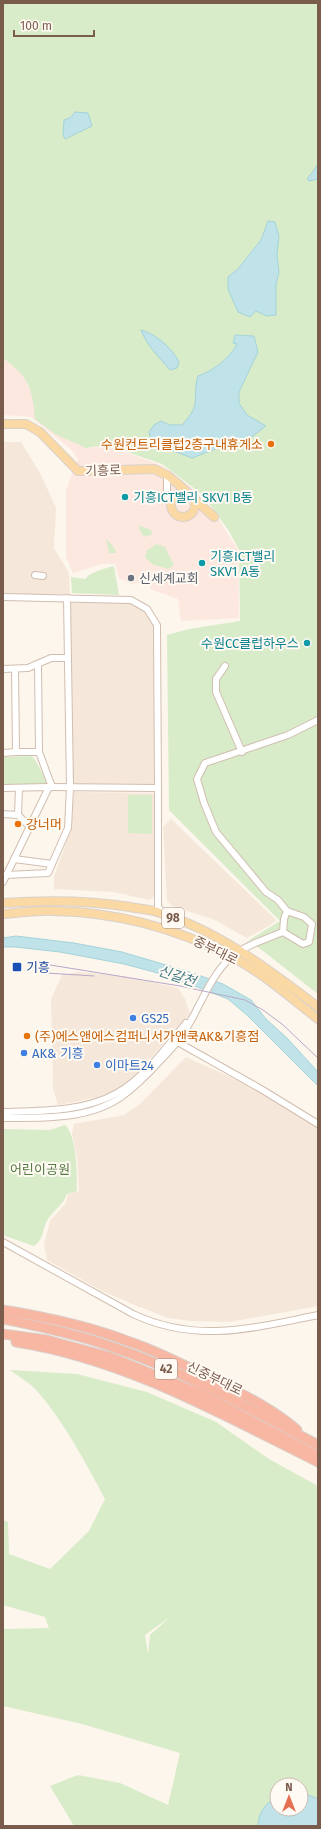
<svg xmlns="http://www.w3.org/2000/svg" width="321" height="1829" font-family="'Fira Sans','Noto Sans KR',sans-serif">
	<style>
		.residential { fill: #f5e8da }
		.commercial { fill: #fde8e0 }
		.green { fill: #d8ecc9; fill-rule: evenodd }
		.water { fill: #bfe3e8; stroke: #a5d3da }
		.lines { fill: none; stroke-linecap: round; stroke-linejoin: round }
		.minor-casing { stroke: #d1beb0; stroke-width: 8 }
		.major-casing { stroke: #dad1cd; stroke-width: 10 }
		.highway-casing { stroke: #dad1cd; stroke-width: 11 }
		.minor { stroke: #fff; stroke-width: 6 }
		.major { stroke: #fbd9a5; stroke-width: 8 }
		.highway { stroke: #f7b7a3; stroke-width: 9 }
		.tram { stroke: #b9a8c9; stroke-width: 1 }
		.food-dot { fill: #e8710a; stroke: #fffaf3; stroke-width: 1.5 }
		.culture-dot { fill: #0f9aa8; stroke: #fffaf3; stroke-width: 1.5 }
		.worship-dot { fill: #6b7280; stroke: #fffaf3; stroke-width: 1.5 }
		.transit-dot { fill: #1a4fb4; stroke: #fffaf3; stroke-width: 1.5 }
		.shop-dot { fill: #3f7fe0; stroke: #fffaf3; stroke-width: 1.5 }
		.labels { text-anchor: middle; stroke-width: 4; stroke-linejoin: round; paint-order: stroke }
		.shield { fill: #fffaf3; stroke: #a28b7f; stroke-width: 1 }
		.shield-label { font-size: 12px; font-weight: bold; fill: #7a5c4d }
		.food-label { font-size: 13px; fill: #c56008; stroke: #fffaf3; text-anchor: start }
		.street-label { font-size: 13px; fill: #7a5c4d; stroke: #fffaf3 }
		.culture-label { font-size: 13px; fill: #0d838f; stroke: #fffaf3; text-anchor: start }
		.worship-label { font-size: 13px; fill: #5b616d; stroke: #fffaf3; text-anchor: start }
		.transit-label { font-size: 13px; fill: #164399; stroke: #fffaf3; text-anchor: start }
		.shop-label { font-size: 13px; fill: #366cbe; stroke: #fffaf3; text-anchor: start }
		.park-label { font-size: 13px; fill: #537a41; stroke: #fffaf3 }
		.water-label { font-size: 14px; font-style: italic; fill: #437c86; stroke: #fffaf3 }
	</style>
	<rect width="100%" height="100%" fill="#fdf6ec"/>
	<g class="residential">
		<polygon points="3,442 21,442 40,473 56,508 54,548 69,573 70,594 3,594"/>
		<polygon points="131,602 144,610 154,625 155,784 73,784 70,603"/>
		<polygon points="74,792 155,793 154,896 150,900 113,892 54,889 54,877 71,830"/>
		<polygon points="171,819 276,920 269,926 247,938 215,920 172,906 167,901 163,827"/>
		<polygon points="78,972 123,976 178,988 185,999 190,1014 135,1076 118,1089 95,1098 58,1105 53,1089 51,999 62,975"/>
		<polygon points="186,1057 241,1082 275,1100 318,1128 318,1306 230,1322 190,1321 168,1318 137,1306 102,1291 47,1260 44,1244 50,1221 66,1203 68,1194 79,1191 77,1158 72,1134 74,1124 124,1115 140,1104"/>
	</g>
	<polygon class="commercial" points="3,358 22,373 33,396 86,448 108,446 161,465 191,487 218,518 238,550 239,618 181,621 178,599 150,589 152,580 132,584 119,578 115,564 102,564 73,573 66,557 66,490 78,459 72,450 31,417 3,415"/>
	<g class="green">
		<path d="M3,3H318V994L249,940L280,921L169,810L167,635L189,629L240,621L239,550L229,531L203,495L162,464L107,445L86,448L55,434L35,419C32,386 29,378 3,358Z"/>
		<polygon points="139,526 150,529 153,534 144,537 139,529"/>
		<polygon points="106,539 112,545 117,553 109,553"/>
		<polygon points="157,544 165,547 174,565 168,569 152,564 145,557 147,550"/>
		<path d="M114,566L119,595L72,593L71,577L85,579C92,571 104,569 114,566Z"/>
		<polygon points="32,756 37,763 48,784 3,785 3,757"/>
		<polygon points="128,795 152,795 152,834 128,833"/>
		<path d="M65,1125C77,1136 77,1174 77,1191L67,1194C63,1205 55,1209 48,1219C42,1228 45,1239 34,1246L5,1236L3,1234V1129L50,1130Z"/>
		<path d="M10,1370L77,1374L147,1392L216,1422L269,1459L318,1486V1826H74L50,1786L78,1775L120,1783L168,1805L180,1753L82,1724L3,1706V1629L49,1628L45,1617L3,1605V1520L8,1522L9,1554L50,1569L89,1531L105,1499C85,1462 65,1423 37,1391C30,1383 19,1377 10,1370ZM170,1617L150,1635L148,1654L145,1635ZM277,1785H301V1809H277Z"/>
	</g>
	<g class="water">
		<polygon points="75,112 88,113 92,126 65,139 63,135 64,120 70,118"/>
		<polygon points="318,162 318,179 309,181 307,179 317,166"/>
		<polygon points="268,221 275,222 279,236 277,255 279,272 276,285 276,315 267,316 256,311 250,317 238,312 228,289 228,277 238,269 261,240"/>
		<path d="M141,330C155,333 173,349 179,362L177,368L170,370C159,357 147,346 141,330Z"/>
		<path d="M235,335L254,336L258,352L239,392V403L247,415L266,426L253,436L225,449L218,448L192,458L171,450L151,439L149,432L154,425L161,421L170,425H182C203,403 191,400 198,376C213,371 230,358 237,344L233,343Z"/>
		<polygon points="16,936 74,943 122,952 190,972 223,984 251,1000 266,1019 287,1038 318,1072 318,1086 248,1016 228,999 169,976 124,964 60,952 15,947 3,947 3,938"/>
		<path d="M301,1792L318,1799V1826H258C258,1811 267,1804 277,1795V1809H301Z"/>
	</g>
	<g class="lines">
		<g class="minor-casing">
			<g id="minor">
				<polyline points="167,475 167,497"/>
				<polyline points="35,575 43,576"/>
				<polyline points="3,597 131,600 147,609 157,625 158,788"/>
				<polyline points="38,664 39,752"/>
				<polyline points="225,666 216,679 216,692 242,752"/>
				<polyline points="3,669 28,668 51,658 68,658"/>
				<polyline points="16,752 39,752 52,787"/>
				<polyline points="3,753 16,752 15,669"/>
				<polyline points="49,787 158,788 158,907 165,915"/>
				<polyline points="3,788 49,787 3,882"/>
				<polyline points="3,814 18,815 19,788"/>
				<polyline points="18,815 30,827"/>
				<polyline points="14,859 52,864"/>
				<polyline points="6,875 48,873 68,828 70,788 67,598"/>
				<polyline points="287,911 278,900 266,892 216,832 204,803 197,779 205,763 288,735 318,720"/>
				<polyline points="174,1040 261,1089 318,1124"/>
				<path d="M3,1112C42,1111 83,1112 117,1093C143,1079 168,1046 186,1023"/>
				<path d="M3,1118C41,1118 88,1120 121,1097C135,1087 147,1075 159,1062C167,1053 177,1044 183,1034C199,1010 209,977 231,957C246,945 266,939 283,932L303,944L309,942L312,924L304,917L287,911L284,919L283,932"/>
				<path d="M3,1242L133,1314C197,1344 253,1328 318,1315"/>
			</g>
		</g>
		<g class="major-casing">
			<g id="major">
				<polyline points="3,424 26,424 40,432 78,471 154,469 167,475 177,483 214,517"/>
				<circle cx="183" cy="505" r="12"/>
				<path d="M3,903C46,900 88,900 130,907C139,909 149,909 157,912C218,930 269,970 318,1007"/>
				<path d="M3,914C20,913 37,910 54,911C117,912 176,928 232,957C263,973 291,998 318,1019"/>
			</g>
		</g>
		<g class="highway-casing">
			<g id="highway">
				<path d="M3,1310C46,1317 89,1326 130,1342C160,1352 188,1367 216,1381C244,1395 273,1409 297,1430"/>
				<path d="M3,1319C41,1327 81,1335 118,1349C188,1373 253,1411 318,1445"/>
				<polyline points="3,1334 47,1340 110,1357 201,1394 318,1456"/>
				<path d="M16,1342C125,1359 221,1414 318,1462"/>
			</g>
		</g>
		<use href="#minor" class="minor"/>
		<use href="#major" class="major"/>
		<use href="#highway" class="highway"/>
		<g class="tram">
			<polyline points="44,964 180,986 245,1000 263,1010 282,1024 318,1058"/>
			<polyline points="46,973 94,976"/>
		</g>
	</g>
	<g class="food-dot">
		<circle cx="271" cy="444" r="4"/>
		<circle cx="18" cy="824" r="4"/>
		<circle cx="27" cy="1036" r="4"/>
	</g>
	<g class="culture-dot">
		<circle cx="125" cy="497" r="4"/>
		<circle cx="202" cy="563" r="4"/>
		<circle cx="307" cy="643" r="4"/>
	</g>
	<circle class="worship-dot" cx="131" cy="578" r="4"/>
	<rect class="transit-dot" x="12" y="962" width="10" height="10" rx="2"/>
	<g class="shop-dot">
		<circle cx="133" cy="1018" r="4"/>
		<circle cx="24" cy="1053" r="4"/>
		<circle cx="97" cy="1065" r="4"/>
	</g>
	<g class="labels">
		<g class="shield">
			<rect x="162" y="908" width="22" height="20" rx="3"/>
			<rect x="155" y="1359" width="22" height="20" rx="3"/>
		</g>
		<g class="shield-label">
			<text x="173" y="922">98</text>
			<text x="166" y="1373">42</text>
		</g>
		<g class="food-label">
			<text x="263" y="449" text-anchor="end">수원컨트리클럽2층구내휴게소</text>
			<text x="26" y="829">강너머</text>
			<text x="35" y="1041">(주)에스앤에스컴퍼니서가앤쿡AK&amp;기흥점</text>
		</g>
		<g class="street-label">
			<text transform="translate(103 470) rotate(-2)" y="5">기흥로</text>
			<text transform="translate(216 950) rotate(26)" y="5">중부대로</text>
			<text transform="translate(215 1378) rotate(26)" y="5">신중부대로</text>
		</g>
		<g class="culture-label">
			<text x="133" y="502">기흥ICT밸리 SKV1 B동</text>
			<text x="210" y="561">기흥ICT밸리<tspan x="210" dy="15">SKV1 A동</tspan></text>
			<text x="299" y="648" text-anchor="end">수원CC클럽하우스</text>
		</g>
		<g class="worship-label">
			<text x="139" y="583">신세계교회</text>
		</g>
		<g class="transit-label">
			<text x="26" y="972">기흥</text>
		</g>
		<g class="shop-label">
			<text x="141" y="1023">GS25</text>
			<text x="32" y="1058">AK&amp; 기흥</text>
			<text x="105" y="1070">이마트24</text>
		</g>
		<g class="park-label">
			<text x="40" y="1174">어린이공원</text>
		</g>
		<g class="water-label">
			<text transform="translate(177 976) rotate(18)" y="5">신갈천</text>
		</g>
	</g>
	<rect width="321" height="1829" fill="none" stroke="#7a5c4d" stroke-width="8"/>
	<g transform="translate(289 1797)"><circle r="19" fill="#fffaf3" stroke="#cabbb1"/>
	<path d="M0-3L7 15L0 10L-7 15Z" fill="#e76f51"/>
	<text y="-6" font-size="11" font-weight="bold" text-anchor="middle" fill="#7a5c4d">N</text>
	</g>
	<path d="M14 30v6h80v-6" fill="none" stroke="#7a5c4d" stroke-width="2"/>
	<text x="20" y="30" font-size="12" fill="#7a5c4d" stroke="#fffaf3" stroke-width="3" paint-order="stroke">100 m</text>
</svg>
